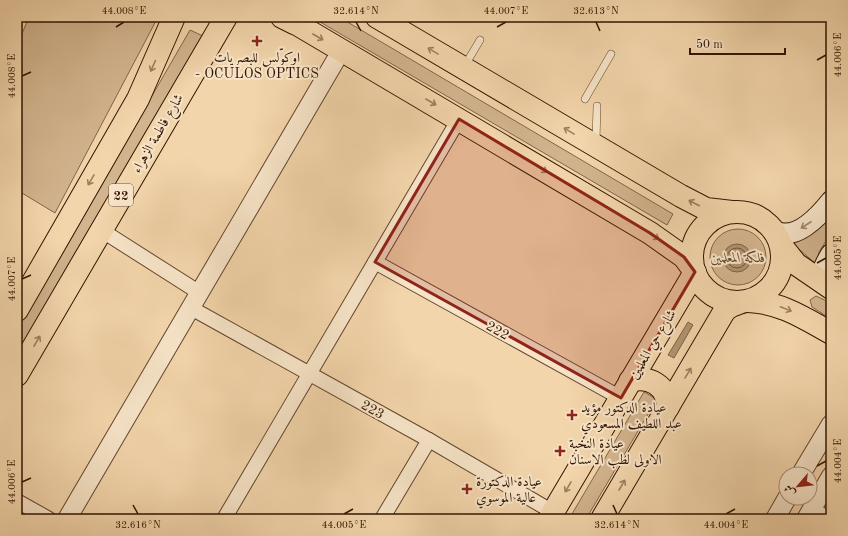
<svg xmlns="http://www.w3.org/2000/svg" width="848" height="536" font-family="'Old Standard TT',Amiri,serif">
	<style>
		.green { fill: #d2b48e; stroke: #826448 }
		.water { fill: #b19471; stroke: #7e6144 }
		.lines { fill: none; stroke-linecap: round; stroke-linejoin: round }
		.shore { stroke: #715439; stroke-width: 1 }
		.service-casing { stroke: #62452c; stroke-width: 8 }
		.minor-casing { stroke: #62452c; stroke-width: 16 }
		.tertiary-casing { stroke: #62452c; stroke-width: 20 }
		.secondary-casing { stroke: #311501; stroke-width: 22 }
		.primary-casing { stroke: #311501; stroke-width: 24 }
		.trunk-casing { stroke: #311501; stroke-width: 24 }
		.service { stroke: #f7e4c8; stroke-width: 7 }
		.minor { stroke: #f7e4c8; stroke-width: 14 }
		.tertiary { stroke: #f7e4c8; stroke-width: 18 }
		.secondary { stroke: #f7e4c8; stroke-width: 20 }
		.primary { stroke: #f3d5ab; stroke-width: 22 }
		.trunk { stroke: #f3d5ab; stroke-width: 22 }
		.oneway { stroke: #9c7f5e }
		.oneway2 { stroke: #9e876e }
		.marked { fill: #8f2418; fill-opacity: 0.2; stroke: #8f2418; stroke-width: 3; stroke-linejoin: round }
		.ticks { fill: none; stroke: #311501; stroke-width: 1.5 }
		.poi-dot { fill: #8f2418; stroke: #f7e4c8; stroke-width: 1.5 }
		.labels { text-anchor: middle; stroke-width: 4; stroke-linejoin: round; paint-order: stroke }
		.shield { fill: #f7e4c8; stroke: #6c533d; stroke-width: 1 }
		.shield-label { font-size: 13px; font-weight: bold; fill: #311501 }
		.poi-label { font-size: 14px; fill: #311501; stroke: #f7e4c8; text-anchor: start }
		.street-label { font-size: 14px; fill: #311501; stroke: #f7e4c8 }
		.park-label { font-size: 14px; font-style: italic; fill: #61452b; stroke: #f7e4c8 }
		.neatline { fill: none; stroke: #311501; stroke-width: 1.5 }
		.ticks-label { font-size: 10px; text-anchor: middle; fill: #311501 }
	</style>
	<rect width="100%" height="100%" fill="#f3d5ab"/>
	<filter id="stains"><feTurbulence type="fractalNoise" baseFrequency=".005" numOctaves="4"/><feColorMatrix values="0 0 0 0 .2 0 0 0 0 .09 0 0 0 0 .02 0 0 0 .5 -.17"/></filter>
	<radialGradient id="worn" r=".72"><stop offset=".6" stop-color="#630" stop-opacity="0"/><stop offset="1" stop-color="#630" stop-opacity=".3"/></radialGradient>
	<g class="green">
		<polygon points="29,17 158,17 55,213 17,190 17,34 21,36"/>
		<polygon points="316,17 339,17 673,214 667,225 315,19"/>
		<polygon points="190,30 203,36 17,358 17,330"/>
		<polygon points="831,209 831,233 819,252 816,264 792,243"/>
		<circle cx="738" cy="257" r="28"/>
		<polygon points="816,296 831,303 831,319 812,307 810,300"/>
		<polygon points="644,392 657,399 586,519 569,519"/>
	</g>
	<g class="water">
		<circle cx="737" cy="258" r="14"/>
		<polygon points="688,322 693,325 674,358 668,355"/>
	</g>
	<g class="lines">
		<circle class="shore" cx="737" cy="258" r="10"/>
		<g class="service-casing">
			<g id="service">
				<polyline points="464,67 480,40"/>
				<polyline points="585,99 611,54"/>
				<polyline points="596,141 597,106"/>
			</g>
		</g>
		<g class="minor-casing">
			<g id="minor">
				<polyline points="101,230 200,293"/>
				<polyline points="375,262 621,398"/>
				<polyline points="191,308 429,440 553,512"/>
				<polyline points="17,501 49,519"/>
				<polyline points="812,509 829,519"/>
				<polyline points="224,519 459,119"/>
				<polyline points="382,519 429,440"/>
			</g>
		</g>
		<g class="tertiary-casing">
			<g id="tertiary">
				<polyline points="801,474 831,424"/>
				<polyline points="67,519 341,51"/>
				<polyline points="775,519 787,498"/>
				<polyline points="806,519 831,476"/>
			</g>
		</g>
		<g class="secondary-casing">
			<g id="secondary">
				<path d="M774,231C796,242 819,216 831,201"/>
				<path d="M826,285C819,273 824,266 831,254"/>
			</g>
		</g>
		<g class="primary-casing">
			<g id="primary">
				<polyline points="285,17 650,233 684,257 695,272 549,519"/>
				<polyline points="377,17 681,196 706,209 732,212"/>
				<circle cx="737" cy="257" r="45"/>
				<polyline points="781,245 796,264 831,288"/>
				<path d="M748,301C780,302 804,318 831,333"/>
				<path d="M630,381C650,375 667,386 668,407"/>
				<polyline points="602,519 725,310 731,306 739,303"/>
			</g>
		</g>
		<g class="trunk-casing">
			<g id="trunk">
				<polyline points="282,17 294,23"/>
				<polyline points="17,310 138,99 174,17"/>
				<polyline points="17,375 226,17"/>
			</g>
		</g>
		<use href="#service" class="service"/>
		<use href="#minor" class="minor"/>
		<use href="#tertiary" class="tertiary"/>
		<use href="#secondary" class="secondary"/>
		<use href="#primary" class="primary"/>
		<use href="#trunk" class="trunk"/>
	</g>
	<defs><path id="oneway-shaft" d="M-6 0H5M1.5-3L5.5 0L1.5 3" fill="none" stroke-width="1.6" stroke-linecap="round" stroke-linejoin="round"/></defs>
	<g class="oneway">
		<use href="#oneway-shaft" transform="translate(318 37) rotate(30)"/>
		<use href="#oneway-shaft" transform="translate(433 51) rotate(-149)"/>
		<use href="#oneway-shaft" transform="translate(153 66) rotate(114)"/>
		<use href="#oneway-shaft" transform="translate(431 102) rotate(30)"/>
		<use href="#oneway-shaft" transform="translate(569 131) rotate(-149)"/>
		<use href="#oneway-shaft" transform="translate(542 169) rotate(31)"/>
		<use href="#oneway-shaft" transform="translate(91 180) rotate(120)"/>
		<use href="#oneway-shaft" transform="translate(694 203) rotate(-153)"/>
		<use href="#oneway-shaft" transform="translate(654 236) rotate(33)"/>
		<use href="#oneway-shaft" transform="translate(786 309) rotate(22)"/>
		<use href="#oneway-shaft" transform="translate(37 341) rotate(-60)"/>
		<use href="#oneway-shaft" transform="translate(688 373) rotate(-59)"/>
		<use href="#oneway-shaft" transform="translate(622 485) rotate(-60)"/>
		<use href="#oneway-shaft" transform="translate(568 487) rotate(120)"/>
	</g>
	<use class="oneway2" href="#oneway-shaft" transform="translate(806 225) rotate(147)"/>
	<path class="marked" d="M459,119L650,233L684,257L695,272L621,398L375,262Z"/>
	<path class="ticks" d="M356,22L361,31M596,22L600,31M116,27L124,22M497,27L506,22M817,60L826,55M22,76L31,72M817,263L826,258M22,279L31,275M817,466L826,461M22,482L31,478M133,505L138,514M613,505L617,514M344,514L353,509M726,514L735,509"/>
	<g class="poi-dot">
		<path d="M255 35h4v4h4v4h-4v4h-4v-4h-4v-4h4z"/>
		<path d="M570 409h4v4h4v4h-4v4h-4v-4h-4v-4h4z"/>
		<path d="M558 445h4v4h4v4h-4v4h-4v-4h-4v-4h4z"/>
		<path d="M465 483h4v4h4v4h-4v4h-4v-4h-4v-4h4z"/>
	</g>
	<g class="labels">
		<rect class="shield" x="109" y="184" width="24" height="22" rx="3"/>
		<g class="shield-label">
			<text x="121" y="200">22</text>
		</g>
		<g class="poi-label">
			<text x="257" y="62" text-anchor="middle">اوكوّلس للبصريات<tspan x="257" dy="16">- OCULOS OPTICS</tspan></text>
			<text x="581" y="412">عيادة الدكتور مؤيد<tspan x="581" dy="16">عبد اللطيف المسعودي</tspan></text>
			<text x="569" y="448">عيادة النخبة<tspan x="569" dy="16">الاولى لطب الاسنان</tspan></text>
			<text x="476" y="486">عيادة الدكتورة<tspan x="476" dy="16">عالية الموسوي</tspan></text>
		</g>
		<g class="street-label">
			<text transform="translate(157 133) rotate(-60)" y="5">شارع فاطمة الزهراء</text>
			<text transform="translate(498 330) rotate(29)" y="5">222</text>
			<text transform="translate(652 344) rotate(-59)" y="5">شارع حي المعلمين</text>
			<text transform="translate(373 409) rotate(29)" y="5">223</text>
		</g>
		<g class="park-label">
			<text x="738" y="262">فلكة المعلمين</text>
		</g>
	</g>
	<rect width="848" height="536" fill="none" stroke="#f3d5ab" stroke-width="44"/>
	<g transform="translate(798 486) rotate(242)"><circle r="19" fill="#f7e4c8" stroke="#a89178"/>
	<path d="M0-3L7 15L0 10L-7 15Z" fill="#8f2418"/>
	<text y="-6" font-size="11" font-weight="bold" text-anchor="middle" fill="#311501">ش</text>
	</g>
	<path d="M690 48v6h95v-6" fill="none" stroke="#311501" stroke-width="2"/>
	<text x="696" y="48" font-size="12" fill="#311501" stroke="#f7e4c8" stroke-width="3" paint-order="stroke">50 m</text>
	<rect x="22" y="22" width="804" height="492" class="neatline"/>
	<g class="ticks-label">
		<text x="124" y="14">44.008°E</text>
		<text x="356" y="14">32.614°N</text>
		<text x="506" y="14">44.007°E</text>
		<text x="596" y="14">32.613°N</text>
		<text transform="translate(837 55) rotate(-90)" y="4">44.006°E</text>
		<text transform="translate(11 76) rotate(-90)" y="4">44.008°E</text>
		<text transform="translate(837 258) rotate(-90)" y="4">44.005°E</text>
		<text transform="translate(11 279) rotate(-90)" y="4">44.007°E</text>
		<text transform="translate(837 461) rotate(-90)" y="4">44.004°E</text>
		<text transform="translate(11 482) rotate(-90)" y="4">44.006°E</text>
		<text x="138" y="528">32.616°N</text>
		<text x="344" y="528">44.005°E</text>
		<text x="617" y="528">32.614°N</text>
		<text x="726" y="528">44.004°E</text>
	</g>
	<rect width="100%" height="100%" filter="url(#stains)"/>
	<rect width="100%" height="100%" fill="url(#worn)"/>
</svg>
